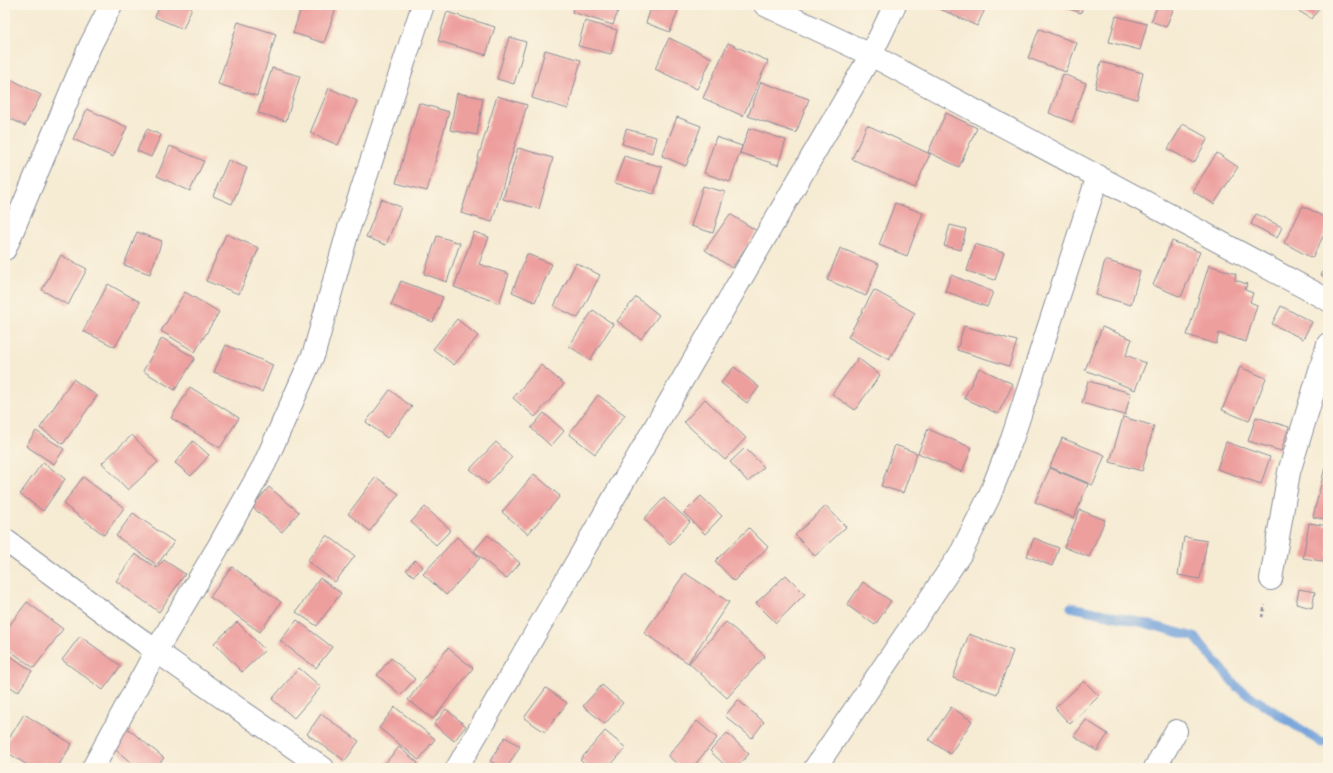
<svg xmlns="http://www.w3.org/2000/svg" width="1333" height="773" font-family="Alegreya,serif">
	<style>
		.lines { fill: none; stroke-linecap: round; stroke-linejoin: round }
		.stream { stroke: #70a0da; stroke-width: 9 }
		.building { fill: #ed9f9e }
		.minor-casing { stroke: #888d98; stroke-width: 24 }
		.path { stroke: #888d98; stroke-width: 2.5; stroke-dasharray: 3 3; stroke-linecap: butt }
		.minor { stroke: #fff; stroke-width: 22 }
	</style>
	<rect width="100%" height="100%" fill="#fcf5e5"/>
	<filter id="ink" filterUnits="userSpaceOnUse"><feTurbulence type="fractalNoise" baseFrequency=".025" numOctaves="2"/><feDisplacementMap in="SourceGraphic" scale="8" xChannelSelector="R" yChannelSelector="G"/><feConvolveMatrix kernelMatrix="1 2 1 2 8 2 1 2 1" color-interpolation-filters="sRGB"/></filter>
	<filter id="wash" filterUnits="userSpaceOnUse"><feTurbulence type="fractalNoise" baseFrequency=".012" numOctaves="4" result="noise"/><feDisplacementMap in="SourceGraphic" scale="16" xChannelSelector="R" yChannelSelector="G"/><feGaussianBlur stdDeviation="0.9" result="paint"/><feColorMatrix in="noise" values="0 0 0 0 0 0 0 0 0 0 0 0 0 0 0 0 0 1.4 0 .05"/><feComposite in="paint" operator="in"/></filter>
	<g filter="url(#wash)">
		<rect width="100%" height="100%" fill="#f6ebd3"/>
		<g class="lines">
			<polyline class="stream" points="1071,607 1136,621 1195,637 1237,687 1322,743 1328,742"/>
		</g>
		<g id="blocks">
			<g class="building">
				<polygon points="160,5 193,5 183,29 155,17"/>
				<polygon points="302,5 337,5 324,43 293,33"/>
				<polygon points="574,5 620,5 613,25 572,12"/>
				<polygon points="652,5 680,5 670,32 646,23"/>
				<polygon points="937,5 987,5 977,26 936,7"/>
				<polygon points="1057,5 1083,5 1081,13"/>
				<polygon points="1158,5 1175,5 1166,27 1151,21"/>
				<polygon points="1289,5 1321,5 1312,19"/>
				<polygon points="447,12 495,27 486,55 438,41"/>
				<polygon points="1116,16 1147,24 1140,50 1109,42"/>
				<polygon points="585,21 617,30 611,54 578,46"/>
				<polygon points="238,22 276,34 257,96 218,84"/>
				<polygon points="1039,29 1077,43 1066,72 1028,58"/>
				<polygon points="509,37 526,42 514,84 497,79"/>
				<polygon points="669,38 712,58 697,89 655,69"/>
				<polygon points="728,43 768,61 743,116 703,98"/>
				<polygon points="545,50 581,60 568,109 532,98"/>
				<polygon points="1101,62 1143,73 1137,99 1095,88"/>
				<polygon points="272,68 300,76 286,121 258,113"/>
				<polygon points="1063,74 1086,83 1072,122 1049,113"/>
				<polygon points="5,76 41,95 25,126 5,116"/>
				<polygon points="761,82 809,99 796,133 748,116"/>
				<polygon points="329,88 357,101 338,145 310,133"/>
				<polygon points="457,93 483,98 477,135 450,130"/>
				<polygon points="497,96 527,105 492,222 461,213"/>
				<polygon points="419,103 449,112 427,191 396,183"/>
				<polygon points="87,109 127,127 113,157 73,139"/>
				<polygon points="946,113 977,128 959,167 928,152"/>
				<polygon points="677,117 701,126 686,166 662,156"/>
				<polygon points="1183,124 1208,138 1194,163 1168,149"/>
				<polygon points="867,125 930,154 915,188 852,159"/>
				<polygon points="749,128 786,140 778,165 740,153"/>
				<polygon points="147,129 161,135 151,157 137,151"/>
				<polygon points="626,129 656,137 652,153 622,144"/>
				<polygon points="716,137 742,146 730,182 704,173"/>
				<polygon points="170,146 204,161 190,191 157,176"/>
				<polygon points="518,148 553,158 539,209 503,199"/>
				<polygon points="1217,153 1238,167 1214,204 1192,191"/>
				<polygon points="624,156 662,167 654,194 615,183"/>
				<polygon points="228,160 247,168 232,204 213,196"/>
				<polygon points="703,186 725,192 713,233 691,226"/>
				<polygon points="381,199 401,207 386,245 366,237"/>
				<polygon points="895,203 923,213 907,256 879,245"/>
				<polygon points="1303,206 1328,219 1328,227 1312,258 1284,243"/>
				<polygon points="730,214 757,231 732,268 705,250"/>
				<polygon points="1256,214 1282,227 1277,238 1251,224"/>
				<polygon points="950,225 966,229 961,250 944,246"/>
				<polygon points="137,232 162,241 150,274 124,265"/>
				<polygon points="474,232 489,237 479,264 509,274 499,303 454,287"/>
				<polygon points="226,234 259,248 239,294 206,281"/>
				<polygon points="437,236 460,243 447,282 424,274"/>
				<polygon points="1172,241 1200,252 1181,297 1153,285"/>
				<polygon points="975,244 1004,253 995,280 967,271"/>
				<polygon points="840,248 879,264 866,296 827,280"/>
				<polygon points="527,254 552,264 535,302 512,292"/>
				<polygon points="61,255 87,269 68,305 42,290"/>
				<polygon points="1105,260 1140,271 1131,305 1096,295"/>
				<polygon points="576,263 600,275 578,318 554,306"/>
				<polygon points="1328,263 1328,279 1321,275"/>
				<polygon points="1209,265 1236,274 1235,280 1247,284 1245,290 1253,293 1250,302 1257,305 1246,342 1219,333 1216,344 1187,335"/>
				<polygon points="951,275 993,292 987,307 945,291"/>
				<polygon points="401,281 443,297 433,322 391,305"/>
				<polygon points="108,284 140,302 115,347 83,331"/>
				<polygon points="874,290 915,313 889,360 848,337"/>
				<polygon points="185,292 219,312 195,352 161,331"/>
				<polygon points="636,297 659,315 641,339 617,321"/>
				<polygon points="1281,306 1312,322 1303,339 1272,324"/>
				<polygon points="593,310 613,324 590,360 569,346"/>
				<polygon points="457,319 478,336 454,365 433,349"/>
				<polygon points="964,326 1017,341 1009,366 957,350"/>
				<polygon points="1102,327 1132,339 1126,355 1146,363 1135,390 1085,370"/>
				<polygon points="162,338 195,358 175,390 143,371"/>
				<polygon points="226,345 273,365 262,392 214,372"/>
				<polygon points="858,358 880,375 855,410 832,394"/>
				<polygon points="541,365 564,384 535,417 513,398"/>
				<polygon points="734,367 759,387 747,403 721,383"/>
				<polygon points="1240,367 1266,378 1249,421 1222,410"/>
				<polygon points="979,368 1013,384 998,414 964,398"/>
				<polygon points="73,379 97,396 63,444 40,428"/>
				<polygon points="1088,381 1131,393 1125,415 1082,403"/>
				<polygon points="190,387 239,418 220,448 171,418"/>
				<polygon points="390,390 412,407 387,438 366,422"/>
				<polygon points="598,395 625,415 595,454 569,434"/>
				<polygon points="705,399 746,438 725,460 684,422"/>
				<polygon points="544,413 564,431 551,446 531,428"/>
				<polygon points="1123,417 1154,426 1142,471 1110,462"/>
				<polygon points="1256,417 1289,427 1281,451 1248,441"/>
				<polygon points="928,429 972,448 962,472 918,453"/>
				<polygon points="36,431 64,449 54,464 26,446"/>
				<polygon points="132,435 158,462 128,490 102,463"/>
				<polygon points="1062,438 1105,455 1093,485 1050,467"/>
				<polygon points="193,441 209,455 191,476 175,463"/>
				<polygon points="496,442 512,457 488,484 470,469"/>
				<polygon points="1226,442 1270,457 1261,484 1217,469"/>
				<polygon points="895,445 917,453 903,493 881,486"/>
				<polygon points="745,448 764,467 748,482 730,462"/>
				<polygon points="43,462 65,479 43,511 20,494"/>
				<polygon points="1325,467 1328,468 1328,520 1313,517"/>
				<polygon points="1050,468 1088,484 1074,518 1035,502"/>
				<polygon points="534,474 560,496 528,534 502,512"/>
				<polygon points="83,477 124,508 104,535 63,504"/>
				<polygon points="376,477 399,494 370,531 348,514"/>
				<polygon points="269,487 299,512 282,532 252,507"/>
				<polygon points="701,496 722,516 705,534 684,513"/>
				<polygon points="664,498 690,522 670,544 644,519"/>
				<polygon points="826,506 846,527 815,556 795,535"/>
				<polygon points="425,507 451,530 436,545 411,522"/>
				<polygon points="1080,510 1105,520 1089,557 1064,547"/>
				<polygon points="133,513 174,542 157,565 116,536"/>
				<polygon points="1309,523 1328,526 1328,562 1303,558"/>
				<polygon points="749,528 768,547 734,581 715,561"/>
				<polygon points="327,535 355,556 335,582 307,561"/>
				<polygon points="488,535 520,563 506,579 474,551"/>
				<polygon points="457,537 480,558 446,595 423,574"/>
				<polygon points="1184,537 1207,541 1200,579 1178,575"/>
				<polygon points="1034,538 1059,548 1052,566 1027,556"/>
				<polygon points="135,554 157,568 164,560 185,574 159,612 116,581"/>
				<polygon points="415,560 423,567 414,576 406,570"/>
				<polygon points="232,567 281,602 260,632 210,597"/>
				<polygon points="685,573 729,602 688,663 644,633"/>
				<polygon points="786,575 805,594 776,623 756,603"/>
				<polygon points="320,578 341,593 317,626 296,612"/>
				<polygon points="863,582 891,601 875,625 847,605"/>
				<polygon points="1299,589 1315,592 1312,608 1296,604"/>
				<polygon points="27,602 63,629 34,668 5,647 5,631"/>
				<polygon points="297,620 332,647 316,668 280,641"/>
				<polygon points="237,622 265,650 242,672 214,643"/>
				<polygon points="726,622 765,656 727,698 689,663"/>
				<polygon points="969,634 1013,651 997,694 953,678"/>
				<polygon points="80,636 121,666 103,690 62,660"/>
				<polygon points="448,648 473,668 433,719 408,700"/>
				<polygon points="5,652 32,671 18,692 5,683"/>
				<polygon points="391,658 415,679 401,695 377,675"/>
				<polygon points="299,668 321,687 294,718 272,699"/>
				<polygon points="1084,681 1099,696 1070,724 1055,708"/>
				<polygon points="602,685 623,703 605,724 583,706"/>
				<polygon points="546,688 567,703 545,732 524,718"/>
				<polygon points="738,700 764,722 752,738 725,716"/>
				<polygon points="395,707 435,739 419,760 379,728"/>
				<polygon points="951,707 972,721 950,754 929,740"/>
				<polygon points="446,709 466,726 454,741 434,724"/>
				<polygon points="24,714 72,744 57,768 32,768 5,751 5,745"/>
				<polygon points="321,714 359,741 345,761 307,734"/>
				<polygon points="1086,720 1108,734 1097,751 1074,736"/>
				<polygon points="697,721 717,738 692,768 682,768 668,756"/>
				<polygon points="127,728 164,758 155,768 138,768 112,747"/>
				<polygon points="605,731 626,748 608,768 589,768 580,760"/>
				<polygon points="727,733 749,754 736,768 728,768 710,751"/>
				<polygon points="505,737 520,746 507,768 502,768 490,761"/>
				<polygon points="399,747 418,763 414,768 381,768"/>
			</g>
		</g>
	</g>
	<g filter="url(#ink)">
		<use href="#blocks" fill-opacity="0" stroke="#888d98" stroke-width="1"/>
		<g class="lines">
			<g class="minor-casing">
				<g id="minor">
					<polyline points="765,5 871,55 1328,300"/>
					<polyline points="5,249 90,46 111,5"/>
					<polyline points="5,540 156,651 323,768"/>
					<polyline points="1271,579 1289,472 1328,344"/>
					<polyline points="93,768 156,651 217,549 264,465 314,353 348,231 423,5"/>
					<polyline points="457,768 871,55 895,5"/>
					<polyline points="815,768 961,553 989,497 1012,439 1098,176"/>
					<polyline points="1155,768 1176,731"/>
				</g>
			</g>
			<polyline class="path" points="1262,617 1265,605"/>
			<use href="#minor" class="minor"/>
		</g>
	</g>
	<rect width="1333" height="773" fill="none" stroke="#fcf5e5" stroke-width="20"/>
</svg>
